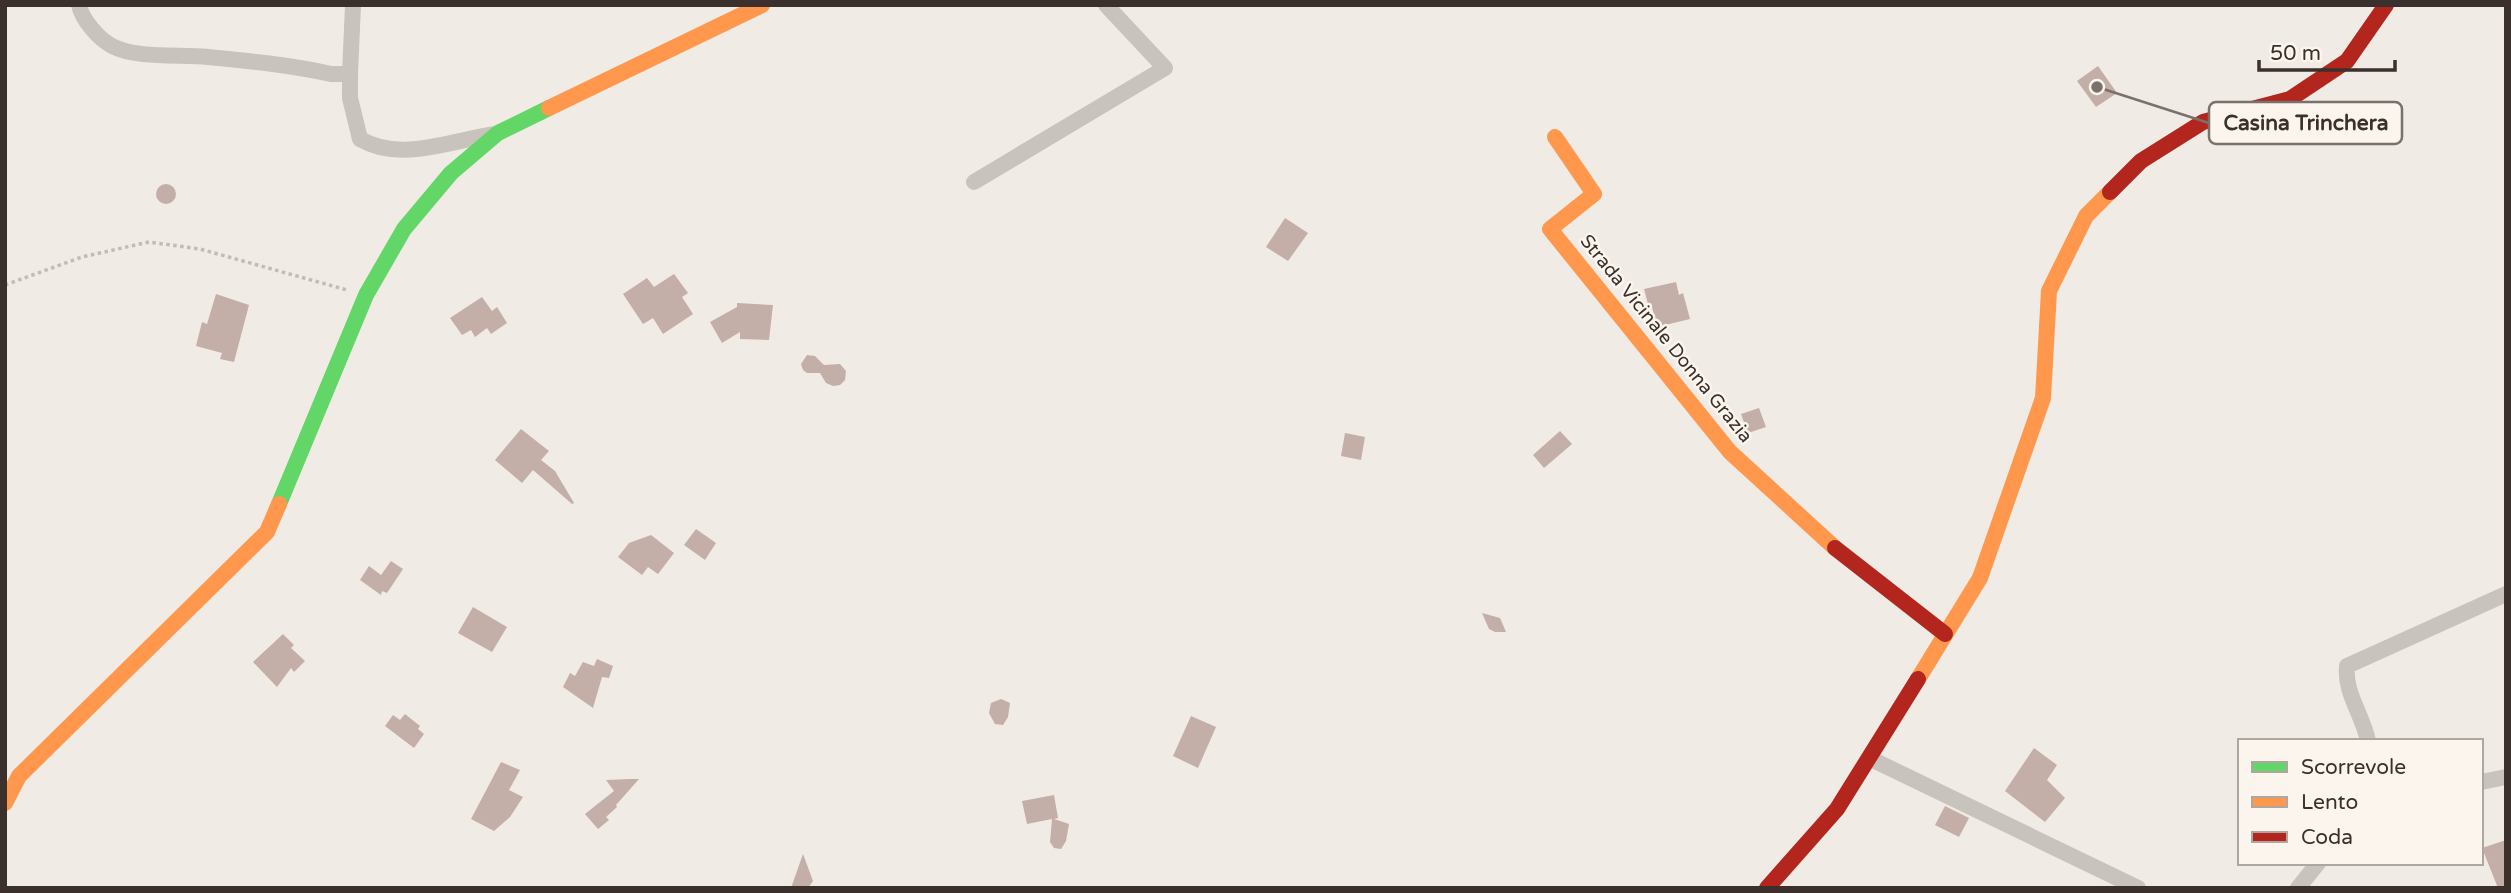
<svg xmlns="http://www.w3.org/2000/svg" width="2511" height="893" font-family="'Varela Round',sans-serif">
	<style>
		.building { fill: #c3afa7 }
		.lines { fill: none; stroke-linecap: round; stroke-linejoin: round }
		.path { stroke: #c2bbb6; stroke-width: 3.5; stroke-dasharray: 3.5 3.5; stroke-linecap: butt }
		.street { stroke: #c9c3be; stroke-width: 16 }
		.fast { stroke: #63d668; stroke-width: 16 }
		.slow { stroke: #ff974d; stroke-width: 16 }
		.jam { stroke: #b3261e; stroke-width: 16 }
		.labels { text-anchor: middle; stroke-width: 5; stroke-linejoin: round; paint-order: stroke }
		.street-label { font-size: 19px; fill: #3b302b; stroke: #fbf5ee }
		.leader { fill: none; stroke: #7a716c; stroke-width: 2.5 }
		.callout-dot { fill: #7a716c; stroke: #fbf5ee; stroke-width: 2.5 }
		.callout { fill: #fbf5ee; stroke: #7a716c; stroke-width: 2.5 }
		.callout-label { font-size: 21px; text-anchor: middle; font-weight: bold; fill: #3b302b }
	</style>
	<rect width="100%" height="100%" fill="#f0ebe5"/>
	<g class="building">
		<polygon points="2098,66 2117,93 2096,107 2077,81"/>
		<circle cx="166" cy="194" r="10"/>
		<polygon points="1285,218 1308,233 1288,261 1266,247"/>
		<polygon points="674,274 688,293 682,297 693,314 663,334 653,318 643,324 623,294 647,278 654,287"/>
		<polygon points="1676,282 1679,295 1683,293 1690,319 1657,327 1651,303 1648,304 1644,289"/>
		<polygon points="216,294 249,305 234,362 220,359 222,353 196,346 202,322 207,324"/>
		<polygon points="482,297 492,311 497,307 507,323 491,334 487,328 475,337 471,330 462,335 450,318"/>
		<polygon points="737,303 773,305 769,340 740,339 740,332 722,343 710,322 737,307"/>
		<polygon points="807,355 815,356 824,365 840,364 846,371 845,380 840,385 833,386 826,383 820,373 807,373 803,370 801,364"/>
		<polygon points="1759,408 1766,427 1748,433 1741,414"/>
		<polygon points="521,429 549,451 541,460 555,471 574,503 572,504 533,470 522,483 495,460"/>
		<polygon points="1560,431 1572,444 1544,468 1533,455"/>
		<polygon points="1345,433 1365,437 1361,460 1341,456"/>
		<polygon points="696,529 716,543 705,560 684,545"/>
		<polygon points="651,535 674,553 658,574 648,567 642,575 618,557 629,543"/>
		<polygon points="391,561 403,569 387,593 382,591 381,595 360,580 369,566 381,575"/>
		<polygon points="473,607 507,627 492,652 458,633"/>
		<polygon points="1482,613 1500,618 1506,632 1495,632 1489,629"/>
		<polygon points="283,634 294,645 291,648 305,661 294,672 291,668 277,687 253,662"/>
		<polygon points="597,659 613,666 609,678 602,677 593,708 563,687 570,673 575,676 583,662 594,666"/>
		<polygon points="1001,699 1010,703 1008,717 1003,725 995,724 989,713 991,703"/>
		<polygon points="405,714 420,726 418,729 424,734 414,748 385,726 393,715 400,720"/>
		<polygon points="1191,716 1216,727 1198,768 1173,756"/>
		<polygon points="2034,748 2057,765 2047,780 2065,798 2045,822 2005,791"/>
		<polygon points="501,762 520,770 509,790 523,797 510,817 494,831 471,819"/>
		<polygon points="629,779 639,779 616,805 617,807 606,817 609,820 598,829 585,814 614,791 606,780"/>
		<polygon points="1054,795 1058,818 1054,819 1069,824 1066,841 1061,849 1054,848 1050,842 1052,819 1027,824 1022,801"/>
		<polygon points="1945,806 1969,818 1959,837 1935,825"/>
		<polygon points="2506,840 2506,888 2498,888 2482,848"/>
		<polygon points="803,854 813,881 808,888 791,888"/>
	</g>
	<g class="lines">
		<polyline class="path" points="5,285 82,257 149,242 200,249 347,290"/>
		<g class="street">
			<path d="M79,5C82,20 99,39 112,46C137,59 180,54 208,57C249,61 291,65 331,74H350V98L360,139C401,163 452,140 496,134"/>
			<polyline points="350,74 353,5"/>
			<polyline points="974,182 1165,68 1106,5"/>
			<path d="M2368,741C2363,715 2344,693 2347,666L2506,594"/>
			<polyline points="1869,758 2138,888"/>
			<polyline points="2481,782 2506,777"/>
			<polyline points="2298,888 2318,863"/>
		</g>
		<polyline class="fast" points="279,504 366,295 404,229 451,173 498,133 549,108"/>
		<g class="slow">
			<polyline points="549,108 762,5"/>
			<polyline points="1555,137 1594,194 1550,229 1730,452 1835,548"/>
			<polyline points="1918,679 1980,578 2043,398 2049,291 2086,216 2110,192"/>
			<polyline points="5,803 19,776 267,532 279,504"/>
		</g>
		<g class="jam">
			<polyline points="2110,192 2141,161 2203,122 2290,99 2347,61 2386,5"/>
			<polyline points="1835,548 1945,634"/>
			<polyline points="1767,888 1837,809 1918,679"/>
		</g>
	</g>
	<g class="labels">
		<g class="street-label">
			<text transform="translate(1667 338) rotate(51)" y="7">Strada Vicinale Donna Grazia</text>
		</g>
	</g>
	<path class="leader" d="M2097 87L2209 123"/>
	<circle class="callout-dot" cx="2097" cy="87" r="7"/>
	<rect class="callout" x="2209" y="102" width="193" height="42" rx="7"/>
	<g class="callout-label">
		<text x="2306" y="130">Casina Trinchera</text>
	</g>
	<rect width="2511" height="893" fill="none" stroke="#3b302b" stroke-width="14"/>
	<rect x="2238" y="739" width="245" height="126" fill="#fbf5ee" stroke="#aea6a0" stroke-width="2"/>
	<rect x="2252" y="762" width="35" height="10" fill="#63d668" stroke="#aea6a0" stroke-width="2"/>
	<text x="2301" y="774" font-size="21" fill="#3b302b">Scorrevole</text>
	<rect x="2252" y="797" width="35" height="10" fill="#ff974d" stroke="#aea6a0" stroke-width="2"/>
	<text x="2301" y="809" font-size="21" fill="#3b302b">Lento</text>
	<rect x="2252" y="832" width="35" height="10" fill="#b3261e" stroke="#aea6a0" stroke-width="2"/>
	<text x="2301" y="844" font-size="21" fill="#3b302b">Coda</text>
	<path d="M2259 60v10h136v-10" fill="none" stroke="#3b302b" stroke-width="3.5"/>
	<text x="2270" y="60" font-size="21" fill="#3b302b" stroke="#fbf5ee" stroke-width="5" paint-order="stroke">50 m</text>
</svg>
